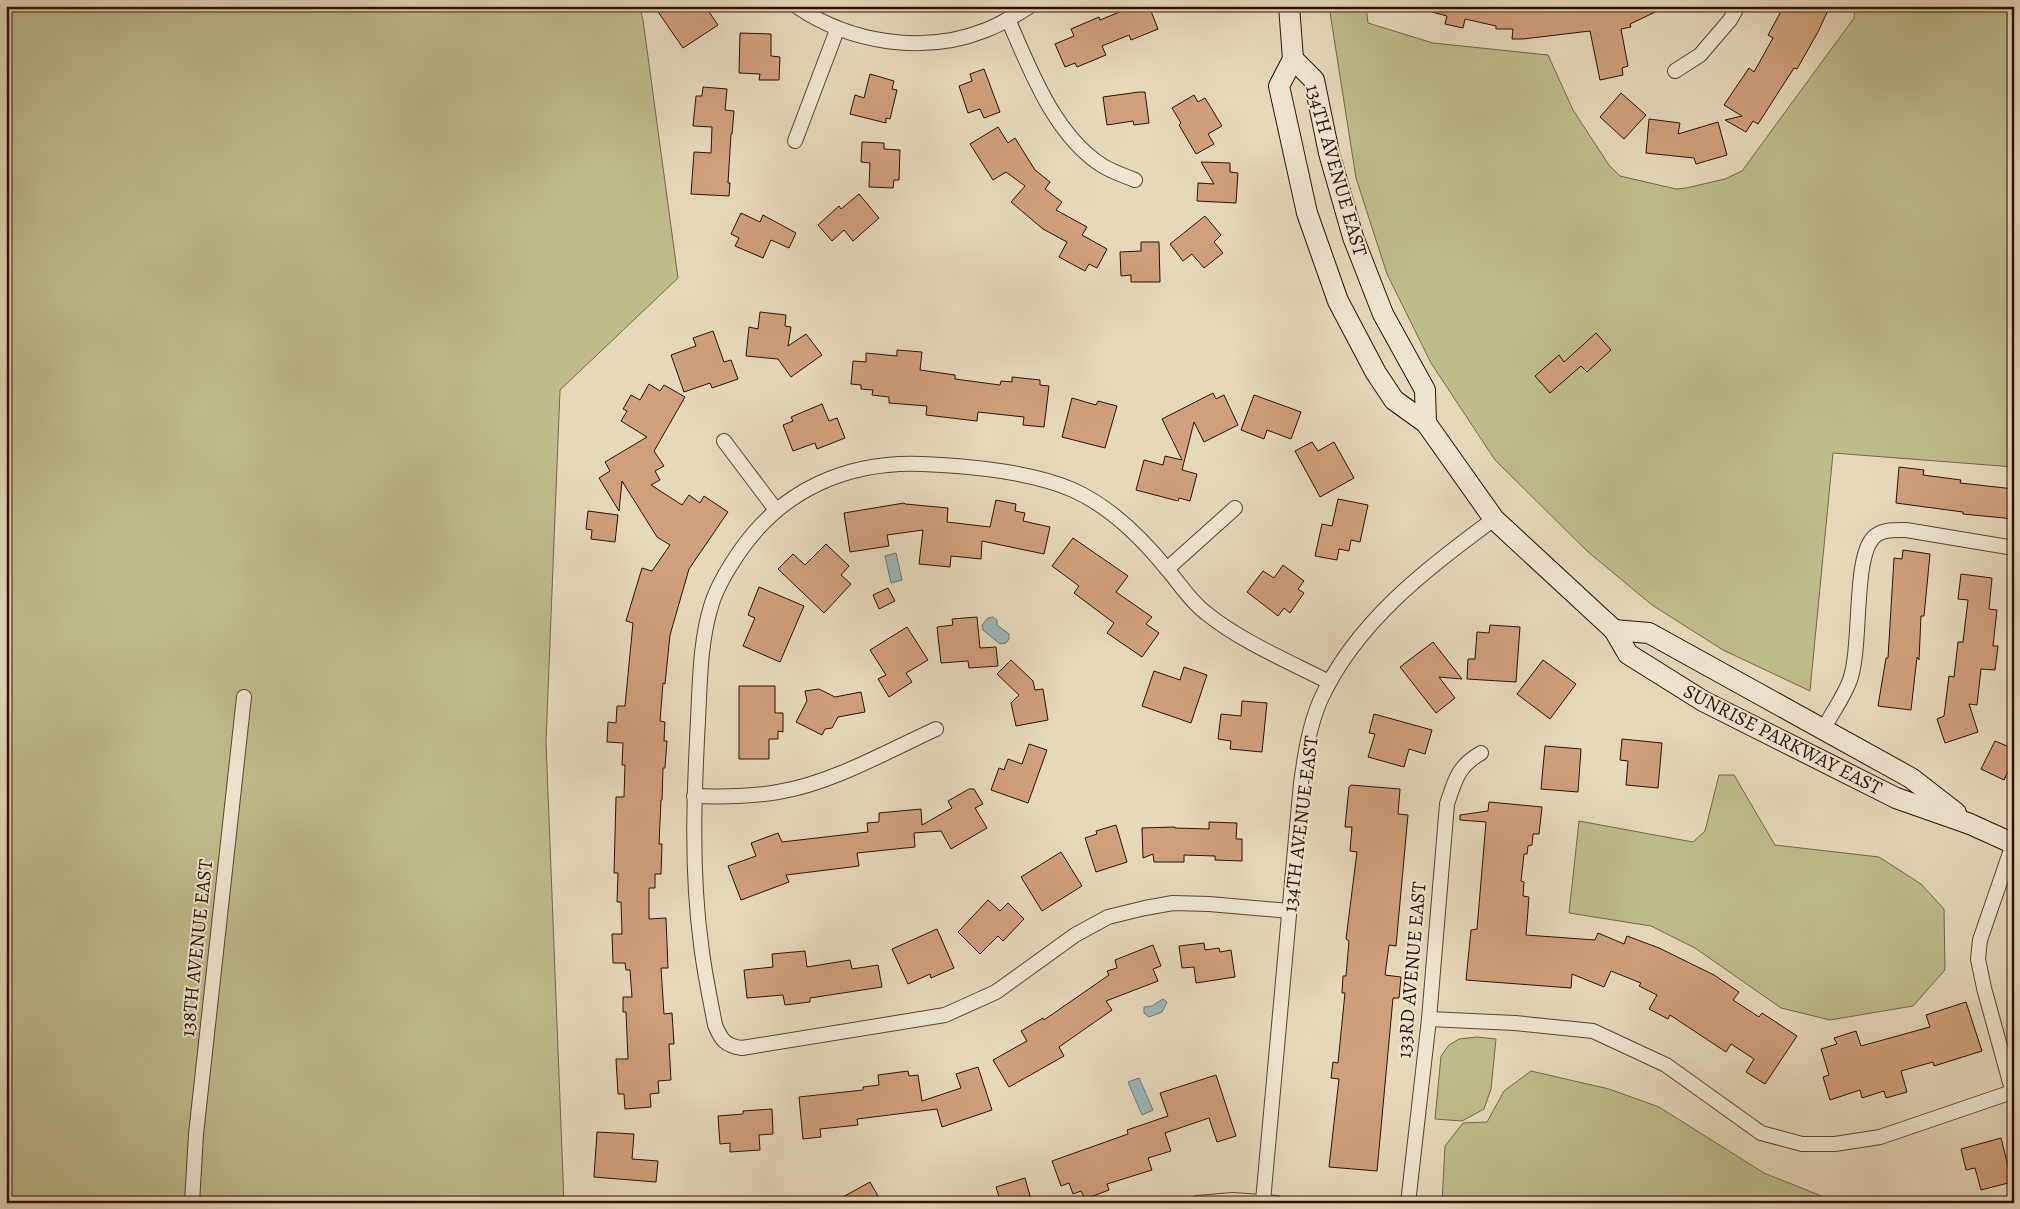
<svg xmlns="http://www.w3.org/2000/svg" width="2020" height="1209" font-family="Alegreya,serif">
	<style>
		.green { fill: #bdbd8a; stroke: #766646 }
		.water { fill: #9bb7bb; stroke: #6f7471 }
		.building { fill: #d0a07a; stroke: #2e0f03 }
		.lines { fill: none; stroke-linecap: round; stroke-linejoin: round }
		.street-casing { stroke: #5c4231; stroke-width: 16 }
		.secondary-casing { stroke: #2e0f03; stroke-width: 22 }
		.street { stroke: #efe6d2; stroke-width: 14 }
		.secondary { stroke: #efe6d2; stroke-width: 20 }
		.labels { text-anchor: middle; stroke-width: 4; stroke-linejoin: round; paint-order: stroke }
		.street-label { font-size: 20px; fill: #2e0f03; stroke: #efe6d2 }
	</style>
	<rect width="100%" height="100%" fill="#e6d9ba"/>
	<filter id="stains"><feTurbulence type="fractalNoise" baseFrequency=".004" numOctaves="4"/><feColorMatrix values="0 0 0 0 .2 0 0 0 0 .09 0 0 0 0 .02 0 0 0 .5 -.17"/></filter>
	<radialGradient id="worn" r=".72"><stop offset=".6" stop-color="#630" stop-opacity="0"/><stop offset="1" stop-color="#630" stop-opacity=".3"/></radialGradient>
	<g class="green">
		<polygon points="6,6 639,6 643,20 678,278 560,390 546,742 564,1203 6,1203"/>
		<polygon points="1329,6 1366,6 1368,23 1433,43 1548,55 1573,110 1609,165 1620,176 1676,189 1686,188 1725,179 1742,171 1854,18 1855,6 2014,6 2014,467 1833,453 1810,691 1723,650 1652,605 1587,551 1495,460 1431,363 1387,274 1356,178"/>
		<polygon points="1719,775 1734,775 1775,845 1879,857 1921,884 1944,909 1945,970 1913,1006 1830,1020 1781,1008 1695,948 1651,926 1569,913 1579,821 1693,842 1705,831"/>
		<polygon points="1477,1037 1496,1039 1491,1089 1484,1109 1462,1121 1435,1119 1441,1056 1449,1045 1459,1039"/>
		<polygon points="1531,1071 1609,1089 1659,1107 1764,1173 1839,1203 1442,1203 1445,1146 1463,1123 1487,1122 1504,1091"/>
	</g>
	<g class="water">
		<polygon points="896,553 902,580 891,583 885,556"/>
		<polygon points="993,617 997,620 997,625 1009,634 1009,639 1006,643 1000,644 983,630 982,625 988,618"/>
		<polygon points="1163,999 1167,1002 1162,1012 1149,1017 1144,1013 1144,1007 1152,1006"/>
		<polygon points="1139,1078 1153,1110 1142,1115 1128,1082"/>
	</g>
	<g class="building">
		<polygon points="654,6 705,6 718,25 683,48"/>
		<polygon points="1134,6 1149,6 1158,29 1131,40 1129,35 1102,46 1106,55 1077,67 1075,63 1065,67 1055,44 1074,36 1071,29 1099,17 1100,20"/>
		<polygon points="1432,6 1668,6 1630,24 1631,27 1621,29 1628,66 1622,68 1623,75 1600,80 1590,31 1523,39 1512,39 1513,29 1496,29 1496,26 1465,19 1463,28 1445,24 1447,16 1432,12"/>
		<polygon points="1784,6 1830,6 1818,32 1797,69 1794,68 1758,124 1753,121 1746,132 1725,120 1742,116 1724,105 1749,68 1754,72 1773,38 1768,35"/>
		<polygon points="740,33 771,34 771,56 780,57 779,80 759,80 760,74 739,73"/>
		<polygon points="984,69 1000,112 984,118 980,109 968,113 959,86 972,81 970,74"/>
		<polygon points="870,74 894,81 892,89 897,90 890,119 886,118 886,123 850,114 855,95 864,98"/>
		<polygon points="703,87 727,89 725,110 734,111 732,134 731,134 728,183 730,183 729,196 691,194 694,152 711,153 712,127 693,126 696,96 702,96"/>
		<polygon points="1139,92 1145,92 1149,123 1134,125 1133,121 1107,125 1103,97"/>
		<polygon points="1621,93 1646,115 1624,139 1600,117"/>
		<polygon points="1194,95 1198,102 1205,98 1222,126 1208,134 1214,144 1196,154 1179,125 1181,123 1172,108"/>
		<polygon points="1649,119 1680,123 1678,134 1718,122 1727,155 1696,164 1694,158 1646,153"/>
		<polygon points="998,127 1008,143 1015,138 1035,170 1050,182 1045,189 1062,202 1056,210 1087,227 1082,235 1107,249 1097,268 1089,264 1085,271 1059,257 1067,242 1043,229 1011,202 1025,186 1006,172 993,180 970,144"/>
		<polygon points="862,142 884,143 884,149 900,150 899,180 894,180 893,188 869,187 870,163 861,162"/>
		<polygon points="1201,162 1230,163 1230,172 1238,173 1236,203 1197,201 1198,183 1214,184"/>
		<polygon points="859,194 879,218 853,241 844,230 832,241 818,225 839,206 841,209"/>
		<polygon points="741,213 760,222 763,215 796,233 789,248 771,240 763,258 735,246 739,238 731,234"/>
		<polygon points="1205,216 1221,235 1214,242 1223,253 1204,268 1192,254 1183,261 1170,244"/>
		<polygon points="1141,242 1159,242 1160,282 1131,282 1131,275 1121,276 1120,252 1141,251"/>
		<polygon points="760,312 786,315 785,326 791,327 788,346 806,334 822,355 791,377 778,359 746,356 749,327 758,329"/>
		<polygon points="713,331 724,362 731,360 738,379 712,388 710,383 684,392 671,355 696,346 693,338"/>
		<polygon points="1596,333 1611,350 1587,372 1581,366 1550,393 1535,376 1559,355 1564,362"/>
		<polygon points="897,350 922,352 920,370 955,375 955,379 1000,385 1001,381 1012,382 1012,377 1040,380 1040,385 1049,386 1044,427 1023,425 1024,417 978,412 977,421 926,415 927,406 889,403 889,397 872,395 873,390 861,389 861,385 851,384 853,361 866,362 866,353 897,356"/>
		<polygon points="649,384 660,391 664,385 685,397 654,451 664,466 655,471 660,480 651,485 682,505 689,495 700,503 704,496 728,512 689,569 670,635 665,684 663,683 660,721 665,722 664,741 667,741 665,768 663,768 662,800 661,800 659,844 662,844 661,874 655,874 655,888 649,888 649,919 666,918 668,968 661,968 664,1014 672,1013 674,1044 669,1044 671,1080 658,1081 659,1093 650,1094 651,1107 625,1109 624,1094 618,1094 616,1059 628,1059 626,1012 623,1012 623,997 632,997 630,970 626,970 625,963 613,963 612,934 622,934 621,902 617,902 618,873 614,873 616,797 624,797 625,765 622,765 623,743 607,742 608,722 616,723 617,706 625,706 633,623 626,621 642,568 652,571 670,545 657,537 622,481 619,511 599,478 610,471 605,462 647,437 621,421 627,411 623,409 631,395 640,400"/>
		<polygon points="1213,393 1216,399 1224,395 1238,425 1204,442 1194,422 1182,470 1197,474 1190,501 1179,498 1178,501 1136,490 1144,460 1163,465 1165,456 1182,460 1162,419"/>
		<polygon points="1254,395 1301,412 1291,439 1267,430 1264,439 1241,430"/>
		<polygon points="1072,398 1096,405 1098,401 1117,406 1105,448 1062,437"/>
		<polygon points="822,404 829,421 837,418 845,438 817,449 815,443 793,451 783,425 793,421 791,417"/>
		<polygon points="1312,442 1318,451 1334,442 1354,478 1320,497 1295,451"/>
		<polygon points="1899,467 1924,470 1923,475 1961,480 1960,483 2014,489 2014,519 1963,514 1963,512 1896,503"/>
		<polygon points="1338,499 1368,505 1360,542 1351,540 1349,551 1339,549 1337,560 1315,556 1322,524 1332,526"/>
		<polygon points="996,500 1016,504 1015,511 1025,513 1023,521 1050,527 1044,554 982,541 981,559 951,556 950,567 919,564 923,530 887,535 889,546 850,552 844,513 904,503 905,504 948,508 947,522 990,527"/>
		<polygon points="588,511 618,515 615,542 591,539 592,530 586,529"/>
		<polygon points="1073,538 1128,576 1116,592 1152,617 1146,624 1159,633 1142,657 1107,633 1114,623 1074,593 1079,586 1052,566"/>
		<polygon points="826,544 849,566 841,575 851,584 824,613 778,569 793,554 805,565"/>
		<polygon points="1903,550 1930,554 1924,616 1921,616 1919,660 1917,657 1911,710 1878,706 1886,658 1888,658 1894,558 1902,559"/>
		<polygon points="1283,565 1304,581 1298,589 1304,593 1290,613 1284,608 1278,616 1247,592 1263,571 1274,578"/>
		<polygon points="1961,574 1992,578 1989,609 1997,610 1993,646 1998,646 1995,670 1981,669 1977,705 1969,704 1978,732 1945,743 1937,719 1944,716 1949,676 1954,677 1958,642 1963,642 1968,600 1958,599"/>
		<polygon points="759,587 804,606 780,662 743,646 755,618 748,615"/>
		<polygon points="888,588 895,601 879,609 873,595"/>
		<polygon points="977,617 980,648 996,647 998,666 969,668 968,661 941,663 937,627 953,625 952,619"/>
		<polygon points="1490,625 1520,627 1516,682 1467,679 1468,659 1475,659 1477,632 1489,633"/>
		<polygon points="907,627 928,660 906,673 912,682 889,697 878,679 886,675 870,650"/>
		<polygon points="1433,642 1462,679 1439,677 1455,698 1436,713 1400,667"/>
		<polygon points="1011,660 1033,681 1035,690 1043,689 1048,720 1016,726 1011,703 1019,695 997,674"/>
		<polygon points="1543,660 1576,684 1550,719 1517,694"/>
		<polygon points="1184,667 1207,675 1191,723 1142,706 1154,671 1180,680"/>
		<polygon points="739,686 775,686 775,713 783,713 783,732 778,731 778,739 769,739 769,759 739,759"/>
		<polygon points="819,689 835,697 861,692 865,712 838,717 832,728 825,729 822,735 796,722 807,701 805,691"/>
		<polygon points="1242,701 1267,703 1262,752 1230,749 1231,741 1218,739 1221,714 1241,716"/>
		<polygon points="1374,714 1432,730 1425,754 1409,749 1404,767 1368,757 1375,734 1369,733"/>
		<polygon points="1622,739 1662,743 1658,788 1626,785 1628,761 1620,760"/>
		<polygon points="1995,741 2014,749 2014,759 2004,780 1981,769"/>
		<polygon points="1029,744 1047,750 1028,803 991,790 999,768 1004,770 1008,759 1022,764"/>
		<polygon points="1545,746 1581,749 1578,792 1541,789"/>
		<polygon points="1351,785 1400,789 1398,814 1408,815 1396,946 1389,945 1385,975 1401,977 1399,998 1393,998 1377,1171 1329,1167 1339,1079 1331,1078 1333,1062 1338,1063 1345,993 1342,993 1343,976 1346,976 1349,941 1346,939 1357,852 1350,851 1352,827 1345,827 1349,787"/>
		<polygon points="969,789 974,789 983,804 975,808 987,828 951,849 941,831 914,833 915,847 857,853 859,866 786,875 789,882 741,900 728,866 756,856 751,843 778,833 782,842 868,832 867,823 879,822 879,813 921,809 922,825 952,808 948,801"/>
		<polygon points="1489,802 1542,807 1539,834 1533,834 1532,845 1528,846 1527,854 1524,854 1521,881 1524,882 1523,896 1529,897 1526,935 1595,940 1598,933 1624,944 1627,936 1659,948 1714,975 1739,992 1733,1000 1759,1017 1762,1013 1797,1036 1765,1084 1746,1072 1754,1059 1731,1044 1726,1052 1670,1015 1668,1019 1649,1009 1657,995 1639,986 1641,983 1611,971 1604,987 1572,974 1571,988 1466,980 1471,930 1477,929 1486,822 1460,820 1460,815 1488,811"/>
		<polygon points="1209,822 1237,823 1236,839 1242,839 1242,861 1215,860 1215,856 1184,855 1184,862 1154,862 1153,854 1143,858 1142,828 1175,827 1175,828 1209,829"/>
		<polygon points="1116,825 1127,862 1096,872 1085,838 1097,834 1096,831"/>
		<polygon points="1061,852 1082,886 1042,911 1021,877"/>
		<polygon points="988,900 1000,911 1008,903 1024,919 1003,941 998,936 980,954 958,932"/>
		<polygon points="937,929 954,968 931,978 930,974 908,984 892,949"/>
		<polygon points="1204,943 1205,950 1219,948 1220,952 1231,950 1235,977 1196,983 1194,967 1182,968 1179,946"/>
		<polygon points="1153,945 1161,966 1153,969 1158,981 1106,1001 1112,1010 1059,1047 1064,1056 1009,1087 993,1060 1027,1041 1021,1031 1043,1018 1044,1020 1109,975 1107,971 1117,968 1115,960"/>
		<polygon points="805,951 807,967 850,960 852,969 878,965 882,987 810,998 810,1002 785,1005 783,995 747,998 744,970 773,967 772,954"/>
		<polygon points="1966,1002 1982,1051 1934,1066 1933,1062 1901,1071 1907,1092 1886,1098 1884,1091 1862,1098 1860,1090 1830,1100 1823,1077 1829,1075 1821,1049 1837,1044 1834,1038 1856,1031 1861,1046 1930,1027 1926,1015"/>
		<polygon points="978,1067 992,1110 942,1127 937,1109 857,1119 858,1125 820,1129 821,1137 803,1139 799,1097 863,1090 863,1087 879,1085 878,1075 908,1071 909,1076 918,1075 922,1101 961,1088 956,1074"/>
		<polygon points="1216,1075 1236,1136 1217,1142 1209,1118 1165,1133 1171,1151 1148,1158 1152,1170 1107,1184 1109,1190 1085,1199 1081,1191 1073,1194 1069,1183 1061,1186 1052,1161 1128,1134 1127,1130 1168,1116 1160,1093"/>
		<polygon points="772,1109 773,1134 759,1135 760,1150 730,1152 730,1143 720,1144 718,1116 743,1114 743,1111"/>
		<polygon points="597,1132 634,1134 632,1159 658,1161 656,1182 594,1177"/>
		<polygon points="2001,1138 2012,1182 1981,1190 1975,1168 1966,1170 1961,1149"/>
		<polygon points="1025,1178 1032,1203 1001,1203 996,1187"/>
		<polygon points="870,1182 882,1203 832,1203"/>
	</g>
	<g class="lines">
		<g class="street-casing">
			<g id="street">
				<path d="M796,6C850,43 924,55 986,30C1002,24 1016,15 1030,6"/>
				<path d="M1008,19C1030,70 1055,136 1103,166C1113,172 1125,176 1135,180"/>
				<polyline points="1675,71 1700,55 1730,20 1738,6"/>
				<polyline points="795,141 837,30"/>
				<polyline points="724,441 776,510"/>
				<polyline points="1167,569 1235,508"/>
				<path d="M1823,730C1831,714 1844,697 1850,680C1862,646 1853,560 1873,538C1881,529 1895,530 1906,530L2014,548"/>
				<path d="M694,796C722,797 750,797 778,792C830,784 888,751 936,729"/>
				<polyline points="2013,844 1980,940 1978,959 1984,988 2014,1097"/>
				<path d="M1289,911L1209,904L1173,903L1145,908L1108,917L1075,935L996,992L945,1015L742,1048C726,1046 721,1040 715,1025C710,998 704,971 701,944C691,870 694,795 698,720C700,681 700,640 712,603C718,585 729,567 740,551C783,489 848,461 923,464C969,466 1030,471 1073,490C1111,507 1141,537 1167,569C1180,584 1190,601 1206,613C1242,642 1288,661 1329,682"/>
				<polyline points="1429,1019 1515,1023 1593,1031 1666,1065 1761,1133 1802,1144 1835,1144 1880,1137 2012,1092"/>
				<path d="M1263,1201L1301,783C1305,755 1309,727 1320,701C1355,623 1427,568 1494,519"/>
				<polyline points="192,1203 196,1134 244,697"/>
				<polyline points="1198,1203 1233,1200 1276,1203"/>
				<path d="M1408,1203L1429,1019L1447,804C1455,780 1458,766 1481,753"/>
			</g>
		</g>
		<g class="secondary-casing">
			<g id="secondary">
				<polyline points="1289,6 1293,59 1279,86 1307,213 1338,301 1376,373 1394,400 1426,423 1494,519 1614,630 1628,654 1703,701 1896,798 1970,824 2014,844"/>
				<polyline points="1293,59 1314,80 1329,153 1353,237 1383,314 1425,390 1426,423"/>
				<polyline points="1614,630 1649,633 1911,778 1956,813"/>
			</g>
		</g>
		<use href="#street" class="street"/>
		<use href="#secondary" class="secondary"/>
	</g>
	<g class="labels">
		<g class="street-label">
			<text transform="translate(1337 170) rotate(74)" y="7">134TH AVENUE EAST</text>
			<text transform="translate(1783 739) rotate(27)" y="7">SUNRISE PARKWAY EAST</text>
			<text transform="translate(1300 824) rotate(-83)" y="7">134TH AVENUE EAST</text>
			<text transform="translate(196 948) rotate(-84)" y="7">138TH AVENUE EAST</text>
			<text transform="translate(1411 970) rotate(-85)" y="7">133RD AVENUE EAST</text>
		</g>
	</g>
	<rect width="2020" height="1209" fill="none" stroke="#e6d9ba" stroke-width="25"/>
	<rect x="8" y="8" width="2005" height="1194" fill="none" stroke="#2e0f03" stroke-width="2.5"/>
	<rect x="12" y="12" width="1995" height="1184" fill="none" stroke="#2e0f03"/>
	<rect width="100%" height="100%" filter="url(#stains)"/>
	<rect width="100%" height="100%" fill="url(#worn)"/>
</svg>
